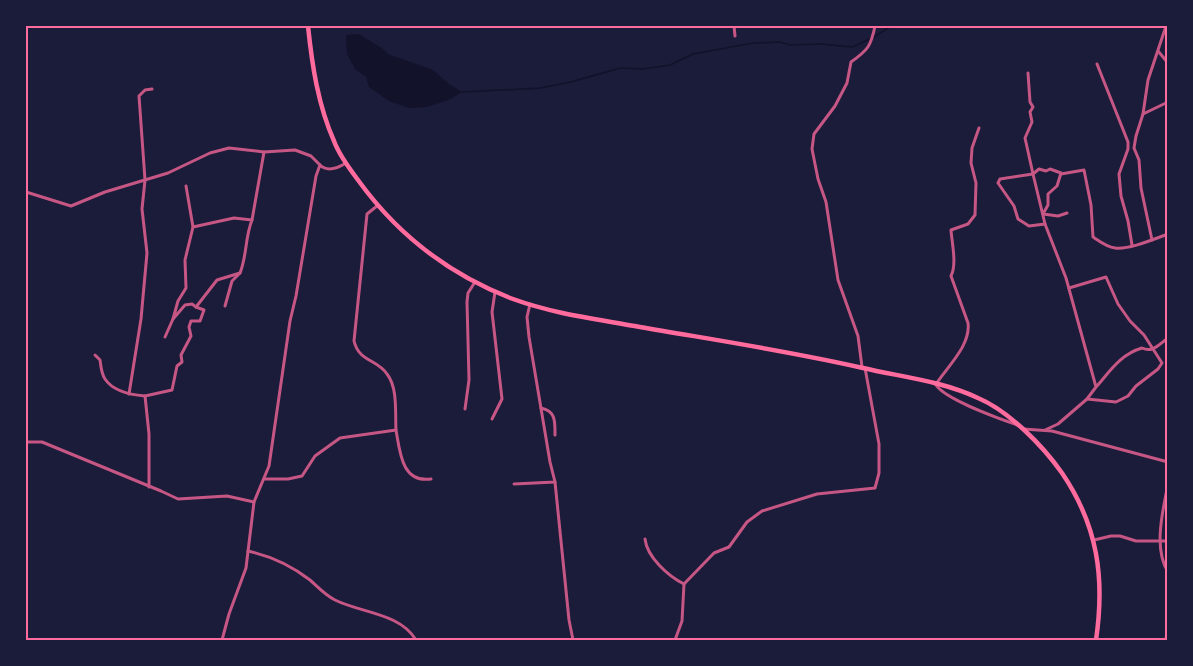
<svg xmlns="http://www.w3.org/2000/svg" width="1193" height="666" font-family="'Golos Text',sans-serif">
	<style>
		.water { fill: #12122b }
		.lines { fill: none; stroke-linecap: round; stroke-linejoin: round }
		.stream { stroke: #12122b; stroke-width: 1.5 }
		.minor { stroke: #c65784; stroke-width: 3 }
		.primary { stroke: #ff6b9d; stroke-width: 4.5 }
		.neatline { fill: none; stroke: #ff6b9d; stroke-width: 2 }
	</style>
	<rect width="100%" height="100%" fill="#1b1b3a"/>
	<polygon class="water" points="359,34 383,49 388,54 433,70 449,84 462,92 451,99 427,107 409,108 389,101 369,87 366,77 355,69 347,54 346,35"/>
	<g class="lines">
		<g class="stream">
			<polyline points="1051,26 1066,26"/>
			<polyline points="874,37 891,26"/>
			<polyline points="462,92 540,88 571,82 620,68 643,69 670,65 693,54 753,43 780,42 790,45 821,44 852,47 870,39"/>
		</g>
		<g class="minor">
			<polyline points="734,26 735,36"/>
			<polyline points="1158,51 1168,63"/>
			<polyline points="1097,64 1128,142 1128,149 1119,174 1121,196 1128,221 1132,245"/>
			<polyline points="1028,73 1030,102 1033,107 1030,112 1032,122 1025,138 1033,174 1000,179 998,183 1014,206 1018,219 1029,226 1045,224 1033,174 1039,169 1046,171 1050,169 1061,173 1057,186 1048,194 1048,205 1043,214 1058,216 1067,213"/>
			<polyline points="1143,114 1168,102"/>
			<path d="M1061,174L1084,170L1091,205L1093,237C1099,241 1107,247 1115,248C1129,250 1154,239 1168,234"/>
			<polyline points="186,186 193,227"/>
			<polyline points="26,192 71,206 105,192 168,173 210,153 229,148 264,152 295,150 311,156 320,165"/>
			<polyline points="252,220 264,152"/>
			<polyline points="1152,240 1141,188 1139,160 1134,148 1136,136 1143,114 1148,80 1166,26"/>
			<polyline points="1069,288 1106,277 1118,304 1130,321 1144,335 1162,363 1158,369 1136,386 1128,396 1116,402 1087,399"/>
			<path d="M196,307L192,304L185,305L173,319L178,301L186,288L185,260L193,227L234,218L252,220C245,237 247,256 240,273"/>
			<polyline points="165,337 173,319"/>
			<path d="M95,355L100,360C101,366 101,373 105,379C113,391 132,395 145,396"/>
			<path d="M862,367L858,336L838,280L826,202L818,179L812,149L814,134L835,106L847,83L851,62C868,50 871,46 875,26"/>
			<path d="M936,384C948,366 971,345 968,323L951,276C957,264 952,244 951,230L968,224L975,215L976,183L971,163L972,148L979,128"/>
			<path d="M936,385C946,400 998,418 1017,425"/>
			<path d="M1097,386C1110,371 1121,354 1142,348C1153,353 1158,345 1168,338"/>
			<polyline points="129,394 141,319 147,253 142,209 145,180 139,96 145,90 152,89"/>
			<path d="M541,408C556,411 555,422 555,435"/>
			<polyline points="465,409 469,380 467,302 468,293 475,282"/>
			<polyline points="492,419 502,399 492,312 495,292"/>
			<polyline points="1023,429 1052,431 1168,462"/>
			<path d="M396,430C400,453 402,483 431,479"/>
			<polyline points="1045,430 1058,424 1087,399 1096,387 1066,278 1045,224"/>
			<polyline points="26,442 42,442 161,491 178,499 227,496 254,502"/>
			<path d="M265,479H288L302,476L315,456L340,438L396,430C395,413 398,388 387,374C377,359 359,362 354,341L367,214L377,206"/>
			<polyline points="555,482 569,620 573,640"/>
			<polyline points="514,484 555,482 550,462 529,337 527,317 530,304"/>
			<path d="M1168,484C1163,510 1153,548 1168,572"/>
			<polyline points="149,487 149,434 145,396 172,390 177,366 182,362 181,355 191,336 189,327 191,321 200,321 204,310 196,307 217,280 240,273 232,281 225,306"/>
			<path d="M645,539C647,557 668,576 684,584L714,553L729,547L747,522L762,511L817,494L875,488L879,473V444L865,368"/>
			<polyline points="1094,540 1111,536 1120,536 1136,541 1168,541"/>
			<path d="M248,551C271,556 292,566 310,580C318,587 325,595 335,600C361,613 400,613 416,640"/>
			<path d="M222,640L229,614L246,568L254,502L269,466L290,321L296,296L316,176L320,165C327,172 338,168 346,163"/>
			<polyline points="675,640 682,621 684,584"/>
			<polyline points="1166,640 1168,619"/>
		</g>
		<path class="primary" d="M308,26C312,65 318,105 334,141C339,155 349,168 358,180C397,234 450,275 513,299C554,314 597,319 640,327C715,340 789,351 863,368C902,377 942,381 978,398C1009,411 1043,446 1062,473C1098,526 1105,578 1096,640"/>
	</g>
	<rect width="1193" height="666" fill="none" stroke="#1b1b3a" stroke-width="54"/>
	<rect x="27" y="27" width="1139" height="612" class="neatline"/>
</svg>
